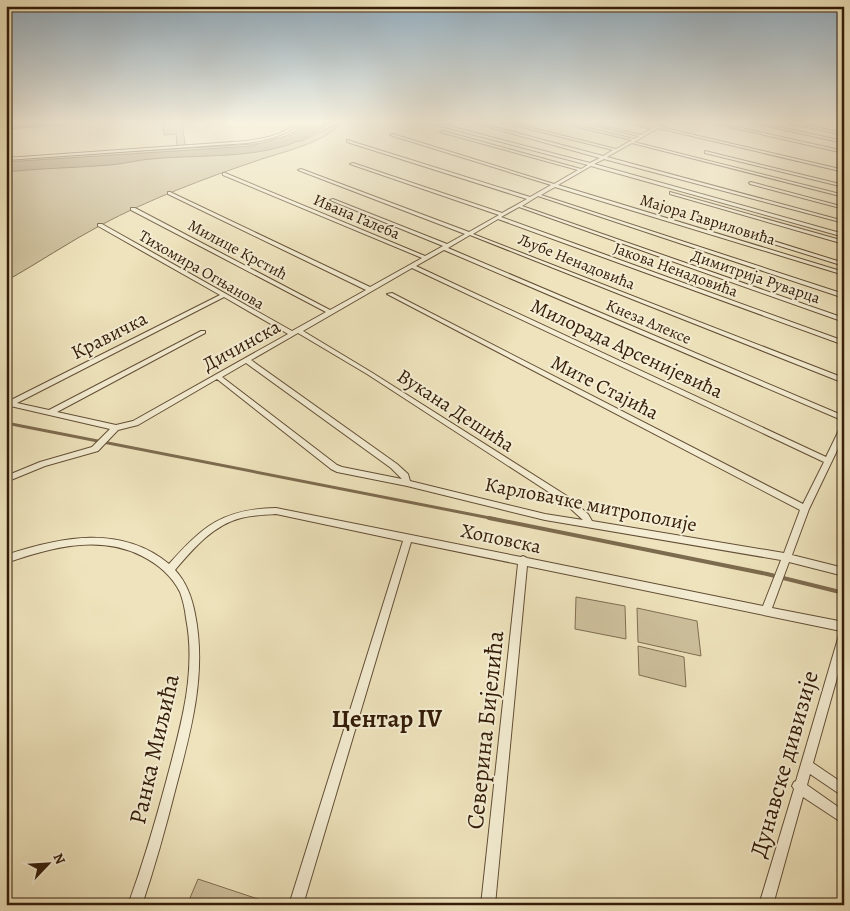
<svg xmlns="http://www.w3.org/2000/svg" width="850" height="911" font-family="Alegreya,serif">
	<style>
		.green { fill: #cec19d; stroke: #806e52 }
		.water { fill: #ae9f7f; stroke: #7d6b4f }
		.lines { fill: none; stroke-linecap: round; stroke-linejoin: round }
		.stream-far1 { stroke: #7d6b4f; stroke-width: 3 }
		.stream { stroke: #7d6b4f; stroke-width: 4 }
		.street-casing { stroke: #624e35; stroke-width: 2 }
		.street { fill: #f4edd3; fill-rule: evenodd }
		.labels { text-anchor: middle; stroke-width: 4; stroke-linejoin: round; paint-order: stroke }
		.far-street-label { font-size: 16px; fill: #331c08; stroke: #f4edd3 }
		.street-label { font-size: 20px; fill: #331c08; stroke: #f4edd3 }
		.near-street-label { font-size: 24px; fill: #331c08; stroke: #f4edd3 }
		.near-neighbourhood-label { font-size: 25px; font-weight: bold; fill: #331c08; stroke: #f4edd3 }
	</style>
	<rect width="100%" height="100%" fill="#eee3bc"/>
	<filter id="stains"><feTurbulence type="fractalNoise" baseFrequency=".004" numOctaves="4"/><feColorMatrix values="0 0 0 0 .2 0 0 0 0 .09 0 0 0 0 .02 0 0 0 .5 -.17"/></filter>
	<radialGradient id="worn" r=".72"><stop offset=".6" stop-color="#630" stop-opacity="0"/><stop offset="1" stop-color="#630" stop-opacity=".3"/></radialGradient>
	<g class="green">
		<polygon points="149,121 182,121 185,145 177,146 176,134 164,135 162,121"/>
		<path d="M341,122C329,142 278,153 256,161C203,179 150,199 101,225C69,242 38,263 6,281V159L302,141Z"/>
		<polygon points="576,597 625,606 626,639 575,629"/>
		<polygon points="637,608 697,621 701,656 638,642"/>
		<polygon points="638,646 684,657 686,687 639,675"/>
		<polygon points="198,879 261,900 259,905 187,905"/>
	</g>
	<g class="water">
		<polygon points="51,121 88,121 61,125 6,129 6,123"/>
		<path d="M309,121H332C282,163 211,153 151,159C137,160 124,164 110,165C75,168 41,168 6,172V162L251,146L286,136L306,125Z"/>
	</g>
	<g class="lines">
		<polyline class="stream-far1" points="6,423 495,519"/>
		<polyline class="stream" points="489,518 767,574 844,593"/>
		<g class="street-casing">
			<g id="street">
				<path d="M299,121H302C287,136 267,140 247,143L6,160V158L247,141C266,138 284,135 299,121Z"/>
				<path d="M430,121L590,163L600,158L467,121H472L603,156L613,150L498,121H504L616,149L632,140L552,121H558L634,139L639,136L576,121H582L641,135L651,129L620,121H626L653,128L665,121H669L660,127L844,170V172L658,128L634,142L844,195V197L632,143L607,157L844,221V223L604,159L594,164L844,234V237L591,166L558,185L844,272V275L555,187L541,195L844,294V298L538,196L522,206L844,318V322L519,207L501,217L844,341V345L498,219L473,234L844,378V383L470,235L448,248L844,416V421L444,250L416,266L826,457L840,428L844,426V436L809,509L792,555L844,568V576L789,562L772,608L844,622V653L813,763L844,784V797L810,774L807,785L844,811V824L803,797L773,905H759L794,789L792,786L794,782L796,781L839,635L841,631L527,566L495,905H481L518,564L411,542L303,905H289L403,541L276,514C264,515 253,515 241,518C213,525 193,549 175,570C187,583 192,598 195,614C207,673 191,731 176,787C166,827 155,866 142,905H128C143,864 155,823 166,782C180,729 197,673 186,618C185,609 183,600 180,592C172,576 158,564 142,556C98,534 50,548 6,563V555C60,537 121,524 169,564C203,526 223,509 276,508L521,557L523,556L527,558L763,606L781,560L545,520L407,486L337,472L331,469L217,379L138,425L118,430L98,451L45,466L6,482V476L40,462L92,447L110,429L6,405V401H9L220,295L98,226V224H102L292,331L326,312L131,210V208H135L330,310L366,290L168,194V192H170L370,287L422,258L223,175V173H225L425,256L443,246L330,200L333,199L447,244L465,234L298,170L301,169L469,232L499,215L350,164L353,163L502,213L527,199L347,142V140L530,197L551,185L390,135L393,134L554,184L578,170L440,132L443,131L581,169L588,165L430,123ZM412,268L824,462L803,504L392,293L387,294L800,510L784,553L592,521L588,514L567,496L371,372L303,331ZM224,297L288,334L133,421L116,425L57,412L205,333V331H201L49,410L17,403ZM298,333L367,374L561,500L583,520L545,514L410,481L408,474L397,464L251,360ZM246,363L391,468L402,479L342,467L337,465L222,377Z"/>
				<polygon points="703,121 709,121 844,151 844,153"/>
				<polygon points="744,121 750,121 844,141 844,143"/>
				<polygon points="780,121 786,121 844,133 844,135"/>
				<polygon points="705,151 844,185 844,187 705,153"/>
				<polygon points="751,182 844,207 844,209 750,184 749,183"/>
				<polygon points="670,192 844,241 844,244 670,194"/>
				<polygon points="712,223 716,223 844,263 844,266 712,225"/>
			</g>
		</g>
		<use href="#street" class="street"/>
	</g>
	<linearGradient id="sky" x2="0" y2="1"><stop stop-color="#91acbe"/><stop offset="0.49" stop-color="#f7f2e1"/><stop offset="1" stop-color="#f7f2e1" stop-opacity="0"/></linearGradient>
	<rect width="850" height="249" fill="url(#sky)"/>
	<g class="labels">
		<g class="far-street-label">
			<text transform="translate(357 216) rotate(23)" y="6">Ивана Галеба</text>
			<text transform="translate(708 219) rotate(17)" y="6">Мајора Гавриловића</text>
			<text transform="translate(238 249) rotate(28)" y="6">Милице Крстић</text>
			<text transform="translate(577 261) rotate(22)" y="6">Љубе Ненадовића</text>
			<text transform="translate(202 269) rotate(30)" y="6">Тихомира Огњанова</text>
			<text transform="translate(676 269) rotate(20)" y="6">Јакова Ненадовића</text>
			<text transform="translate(756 276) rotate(19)" y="6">Димитрија Руварца</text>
			<text transform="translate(649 321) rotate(23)" y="6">Кнеза Алексе</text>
		</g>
		<g class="street-label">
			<text transform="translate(109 335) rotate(-27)" y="7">Кравичка</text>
			<text transform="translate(241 345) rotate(-29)" y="7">Дичинска</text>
			<text transform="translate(627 348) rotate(25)" y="7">Милорада Арсенијевића</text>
			<text transform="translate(605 387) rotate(27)" y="7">Мите Стајића</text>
			<text transform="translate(456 410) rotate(33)" y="7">Вукана Дешића</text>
			<text transform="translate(591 504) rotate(11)" y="7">Карловачке митрополије</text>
			<text transform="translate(501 538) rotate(12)" y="7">Хоповска</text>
		</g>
		<g class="near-street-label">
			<text transform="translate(485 730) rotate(-84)" y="8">Северина Бијелића</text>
			<text transform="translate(154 749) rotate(-77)" y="8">Ранка Миљића</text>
			<text transform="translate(784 764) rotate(-74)" y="8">Дунавске дивизије</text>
		</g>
		<g class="near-neighbourhood-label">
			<text x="387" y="727">Центар IV</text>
		</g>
	</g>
	<rect width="850" height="911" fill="none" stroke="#eee3bc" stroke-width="25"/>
	<rect x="8" y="8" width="835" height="896" fill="none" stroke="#331c08" stroke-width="2.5"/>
	<rect x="12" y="12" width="825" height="886" fill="none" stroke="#331c08"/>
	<g transform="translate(48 864) rotate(65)" stroke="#f4edd3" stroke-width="4" paint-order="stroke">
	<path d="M0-4L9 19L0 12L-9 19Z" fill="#331c08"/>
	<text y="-8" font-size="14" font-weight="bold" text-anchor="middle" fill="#331c08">N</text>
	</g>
	<rect width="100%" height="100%" filter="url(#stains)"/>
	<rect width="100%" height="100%" fill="url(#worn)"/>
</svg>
